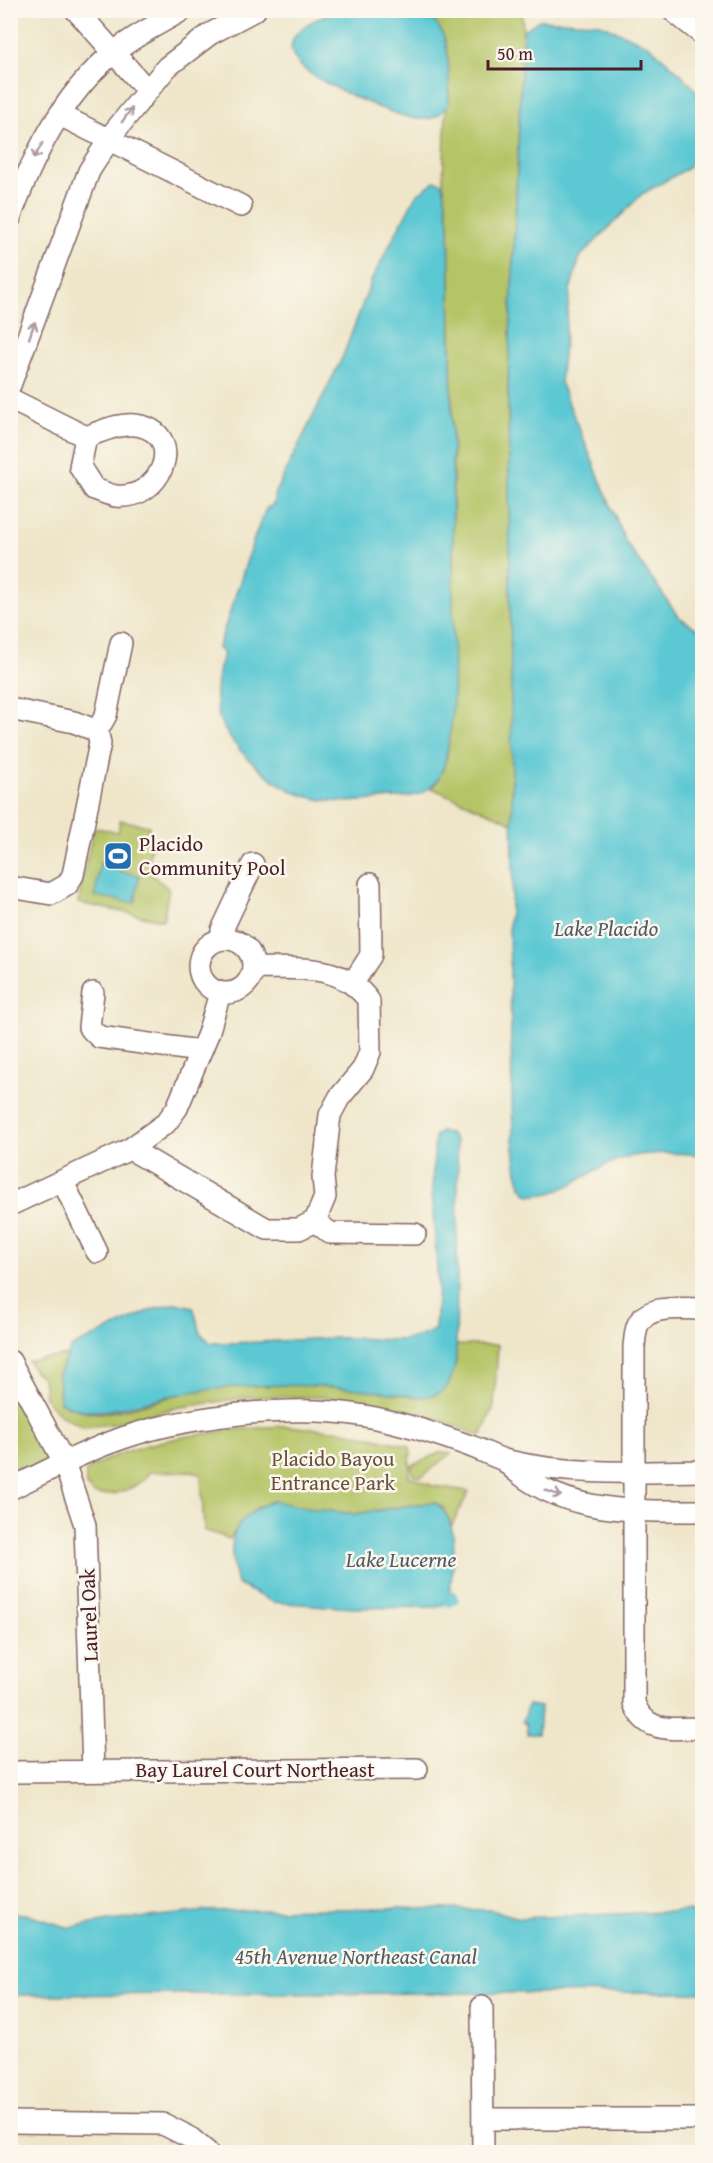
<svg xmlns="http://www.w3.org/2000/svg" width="713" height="2163" font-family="'Gentium Book Plus',serif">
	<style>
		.green { fill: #b5c466; stroke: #807248; stroke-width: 1.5 }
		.water { fill: #5bc8d3; stroke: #52747f; stroke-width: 1.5 }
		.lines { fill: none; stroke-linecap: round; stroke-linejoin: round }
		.stream { stroke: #5bc8d3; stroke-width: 6 }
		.minor-casing { stroke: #846563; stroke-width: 24 }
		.minor { stroke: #fff; stroke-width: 21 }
		.oneway { stroke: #ae9aa0 }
		.labels { text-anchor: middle; stroke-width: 5; stroke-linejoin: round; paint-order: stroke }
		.poi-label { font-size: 21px; fill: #4a1f2b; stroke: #fbf7ec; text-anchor: start }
		.park-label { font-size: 21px; fill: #6a513d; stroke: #fbf7ec }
		.street-label { font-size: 21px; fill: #4a1f2b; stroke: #fbf7ec }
		.water-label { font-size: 22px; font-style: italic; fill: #505a66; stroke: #fbf7ec }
	</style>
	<rect width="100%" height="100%" fill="#fbf7ec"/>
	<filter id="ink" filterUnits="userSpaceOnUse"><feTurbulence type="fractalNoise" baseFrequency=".0167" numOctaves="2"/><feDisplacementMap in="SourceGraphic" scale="12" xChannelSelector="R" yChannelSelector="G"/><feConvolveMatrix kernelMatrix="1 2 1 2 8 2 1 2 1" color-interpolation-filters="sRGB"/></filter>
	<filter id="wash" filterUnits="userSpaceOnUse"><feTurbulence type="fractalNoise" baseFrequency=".008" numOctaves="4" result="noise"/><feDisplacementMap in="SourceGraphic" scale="24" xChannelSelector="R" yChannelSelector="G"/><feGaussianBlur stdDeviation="1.35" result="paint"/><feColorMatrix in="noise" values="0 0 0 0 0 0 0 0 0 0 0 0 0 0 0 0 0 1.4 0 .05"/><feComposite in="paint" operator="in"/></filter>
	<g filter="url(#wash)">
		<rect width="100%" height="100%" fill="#efe6ca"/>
		<g class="green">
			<polygon points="433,11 522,11 523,31 508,385 513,823 431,788 442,772 447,756 452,688 453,475 449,223 443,183 446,110 449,101 445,40 434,21"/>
			<polygon points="120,820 149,826 146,840 152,841 147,871 169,889 163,920 78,903 93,830 96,828 118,832"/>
			<path d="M456,1345H498L494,1406L481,1436L418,1412L324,1397H249L175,1408L113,1424L83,1427L61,1416L50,1404L45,1396L43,1378L34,1371L28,1361L67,1355L58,1374L60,1402C69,1405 80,1411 90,1412C120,1417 171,1393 203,1389C273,1379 349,1385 418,1397L456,1362Z"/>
			<polygon points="10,1361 64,1462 10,1489"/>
			<path d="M284,1426L344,1431L409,1446L411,1451L409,1476L433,1486L469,1491L451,1527L442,1506L419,1504L355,1514L312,1509L273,1501L256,1508L241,1522L230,1539L204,1530L201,1475L193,1471L150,1472C137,1489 115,1497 94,1494L86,1485V1471C139,1437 222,1430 284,1426Z"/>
			<polygon points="441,1452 451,1454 421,1477 414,1475 411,1466"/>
		</g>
		<g class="water">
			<path d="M404,11C413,13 424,14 432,20C453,35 448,78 449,102C444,113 434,120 420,119C395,117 317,83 300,65C270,34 325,12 349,10C367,9 386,10 404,11Z"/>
			<path d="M539,20L598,23L648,45L682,75L697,92L702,108V141L688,168L642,194L580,257L570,290L560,382L626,543L679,617L702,632V1155C677,1153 650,1151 624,1158C592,1166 561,1201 527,1194L521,1186L517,1172L513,1141L509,924L513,883L508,385L523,31Z"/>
			<path d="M435,181L443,183L449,223C451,345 453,467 453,589C452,644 458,703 446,757C444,767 439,782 430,788C416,799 399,797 382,799C356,802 332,804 306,796C276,788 232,749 220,720C213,702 216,671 224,654L218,648L256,533L266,509L274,504V495L343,356L372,279L416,195Z"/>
			<polygon points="100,862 116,864 117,871 139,875 135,903 95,896"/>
			<path d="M441,1132L450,1133L456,1141L458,1167L456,1362C450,1387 446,1396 418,1397C333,1383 242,1379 157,1399C124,1407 91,1421 60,1402L58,1374L72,1347L151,1310L176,1303L193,1307L201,1334L211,1343C254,1344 294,1339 336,1338C368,1336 407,1348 435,1329L438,1285L432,1193L435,1136Z"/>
			<path d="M273,1501L312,1509L355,1514L434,1502C464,1520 452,1573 448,1602L438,1607L354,1608L273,1602L237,1584C226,1542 230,1518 273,1501Z"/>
			<polygon points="528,1705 540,1707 538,1734 527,1734 526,1724 522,1722"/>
			<polygon points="392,1908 491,1910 520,1918 688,1911 702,1914 702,1992 11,1995 11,1913 25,1914 70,1928 108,1921 208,1911"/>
		</g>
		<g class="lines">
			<polygon class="stream" points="453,1594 456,1600 450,1604 445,1600"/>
		</g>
	</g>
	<g filter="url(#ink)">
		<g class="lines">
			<g class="minor-casing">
				<g id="minor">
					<polyline points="76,10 147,90"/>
					<polyline points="672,10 702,34"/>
					<polyline points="60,115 241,206"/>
					<path d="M10,218C32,158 62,96 112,54C133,36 159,24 183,10"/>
					<polyline points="10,385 89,171 114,132 167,67 210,34 255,10"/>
					<path d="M10,399L86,437C102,431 124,421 141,426C186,437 161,501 116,496C109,495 101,491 94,489L80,467L86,437"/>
					<polyline points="10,709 74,722 97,731 100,743 73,875 67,885 51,894 10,887"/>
					<polyline points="97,731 106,715 121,643"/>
					<polyline points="222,939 222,930 253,864"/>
					<circle cx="226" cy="966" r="27"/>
					<polyline points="353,983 371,955 370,884"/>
					<polyline points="93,993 89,1027 99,1037 199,1051"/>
					<path d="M130,1149L267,1229H299L315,1221L325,1197L323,1177L330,1115L339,1098L363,1069L370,1052L369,1001C340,961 296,970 253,968"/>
					<polyline points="63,1182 97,1252"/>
					<polyline points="10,1205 130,1149 166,1123 177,1108 208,1034 220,993"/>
					<polyline points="315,1221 330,1233 415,1234"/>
					<path d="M702,1309C684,1309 645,1303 637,1327C635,1333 635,1340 634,1346V1703C646,1735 673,1728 702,1728"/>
					<polyline points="10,1361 64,1462 85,1525 93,1771"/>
					<path d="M505,1461C558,1515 633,1511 702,1511"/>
					<path d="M10,1489C43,1473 75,1456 109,1443C178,1416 292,1403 365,1416C400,1422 437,1434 470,1446C482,1450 495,1458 508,1461C571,1476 638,1472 702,1471"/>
					<polyline points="10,1772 417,1769"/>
					<polyline points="482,2007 483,2152"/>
					<polyline points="483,2119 702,2119"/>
					<polyline points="10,2122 163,2124 189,2137 207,2152"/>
				</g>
			</g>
			<use href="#minor" class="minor"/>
		</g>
		<defs><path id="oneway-shaft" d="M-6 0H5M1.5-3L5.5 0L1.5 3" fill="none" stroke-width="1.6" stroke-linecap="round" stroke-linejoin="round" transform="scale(1.5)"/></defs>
		<g class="oneway">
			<use href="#oneway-shaft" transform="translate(127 115) rotate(-54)"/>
			<use href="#oneway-shaft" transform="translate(38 151) rotate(119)"/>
			<use href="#oneway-shaft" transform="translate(32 330) rotate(-71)"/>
			<use href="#oneway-shaft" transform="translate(553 1493) rotate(20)"/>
		</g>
	</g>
	<defs>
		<g id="stadium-square" transform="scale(1.5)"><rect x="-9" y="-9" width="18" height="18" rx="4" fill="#1f6fb2" stroke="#fbf7ec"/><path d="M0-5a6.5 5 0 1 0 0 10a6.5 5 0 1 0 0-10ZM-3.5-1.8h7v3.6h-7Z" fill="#fff"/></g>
	</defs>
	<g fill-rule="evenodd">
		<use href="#stadium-square" x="118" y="856"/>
	</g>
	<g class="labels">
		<g class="poi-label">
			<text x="139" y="851">Placido<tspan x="139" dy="24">Community Pool</tspan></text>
		</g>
		<g class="park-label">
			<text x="333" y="1466">Placido Bayou<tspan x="333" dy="24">Entrance Park</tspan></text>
		</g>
		<g class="street-label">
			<text transform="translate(89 1615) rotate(-92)" y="7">Laurel Oak</text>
			<text x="255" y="1777">Bay Laurel Court Northeast</text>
		</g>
		<g class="water-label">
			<text x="606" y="936">Lake Placido</text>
			<text x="401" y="1567">Lake Lucerne</text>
			<text x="356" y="1964">45th Avenue Northeast Canal</text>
		</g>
	</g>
	<rect width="713" height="2163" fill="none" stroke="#fbf7ec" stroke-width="36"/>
	<path d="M488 60v9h153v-9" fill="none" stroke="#4a1f2b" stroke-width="3"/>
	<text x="497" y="60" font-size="18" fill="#4a1f2b" stroke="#fbf7ec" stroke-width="4.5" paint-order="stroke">50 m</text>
</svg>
